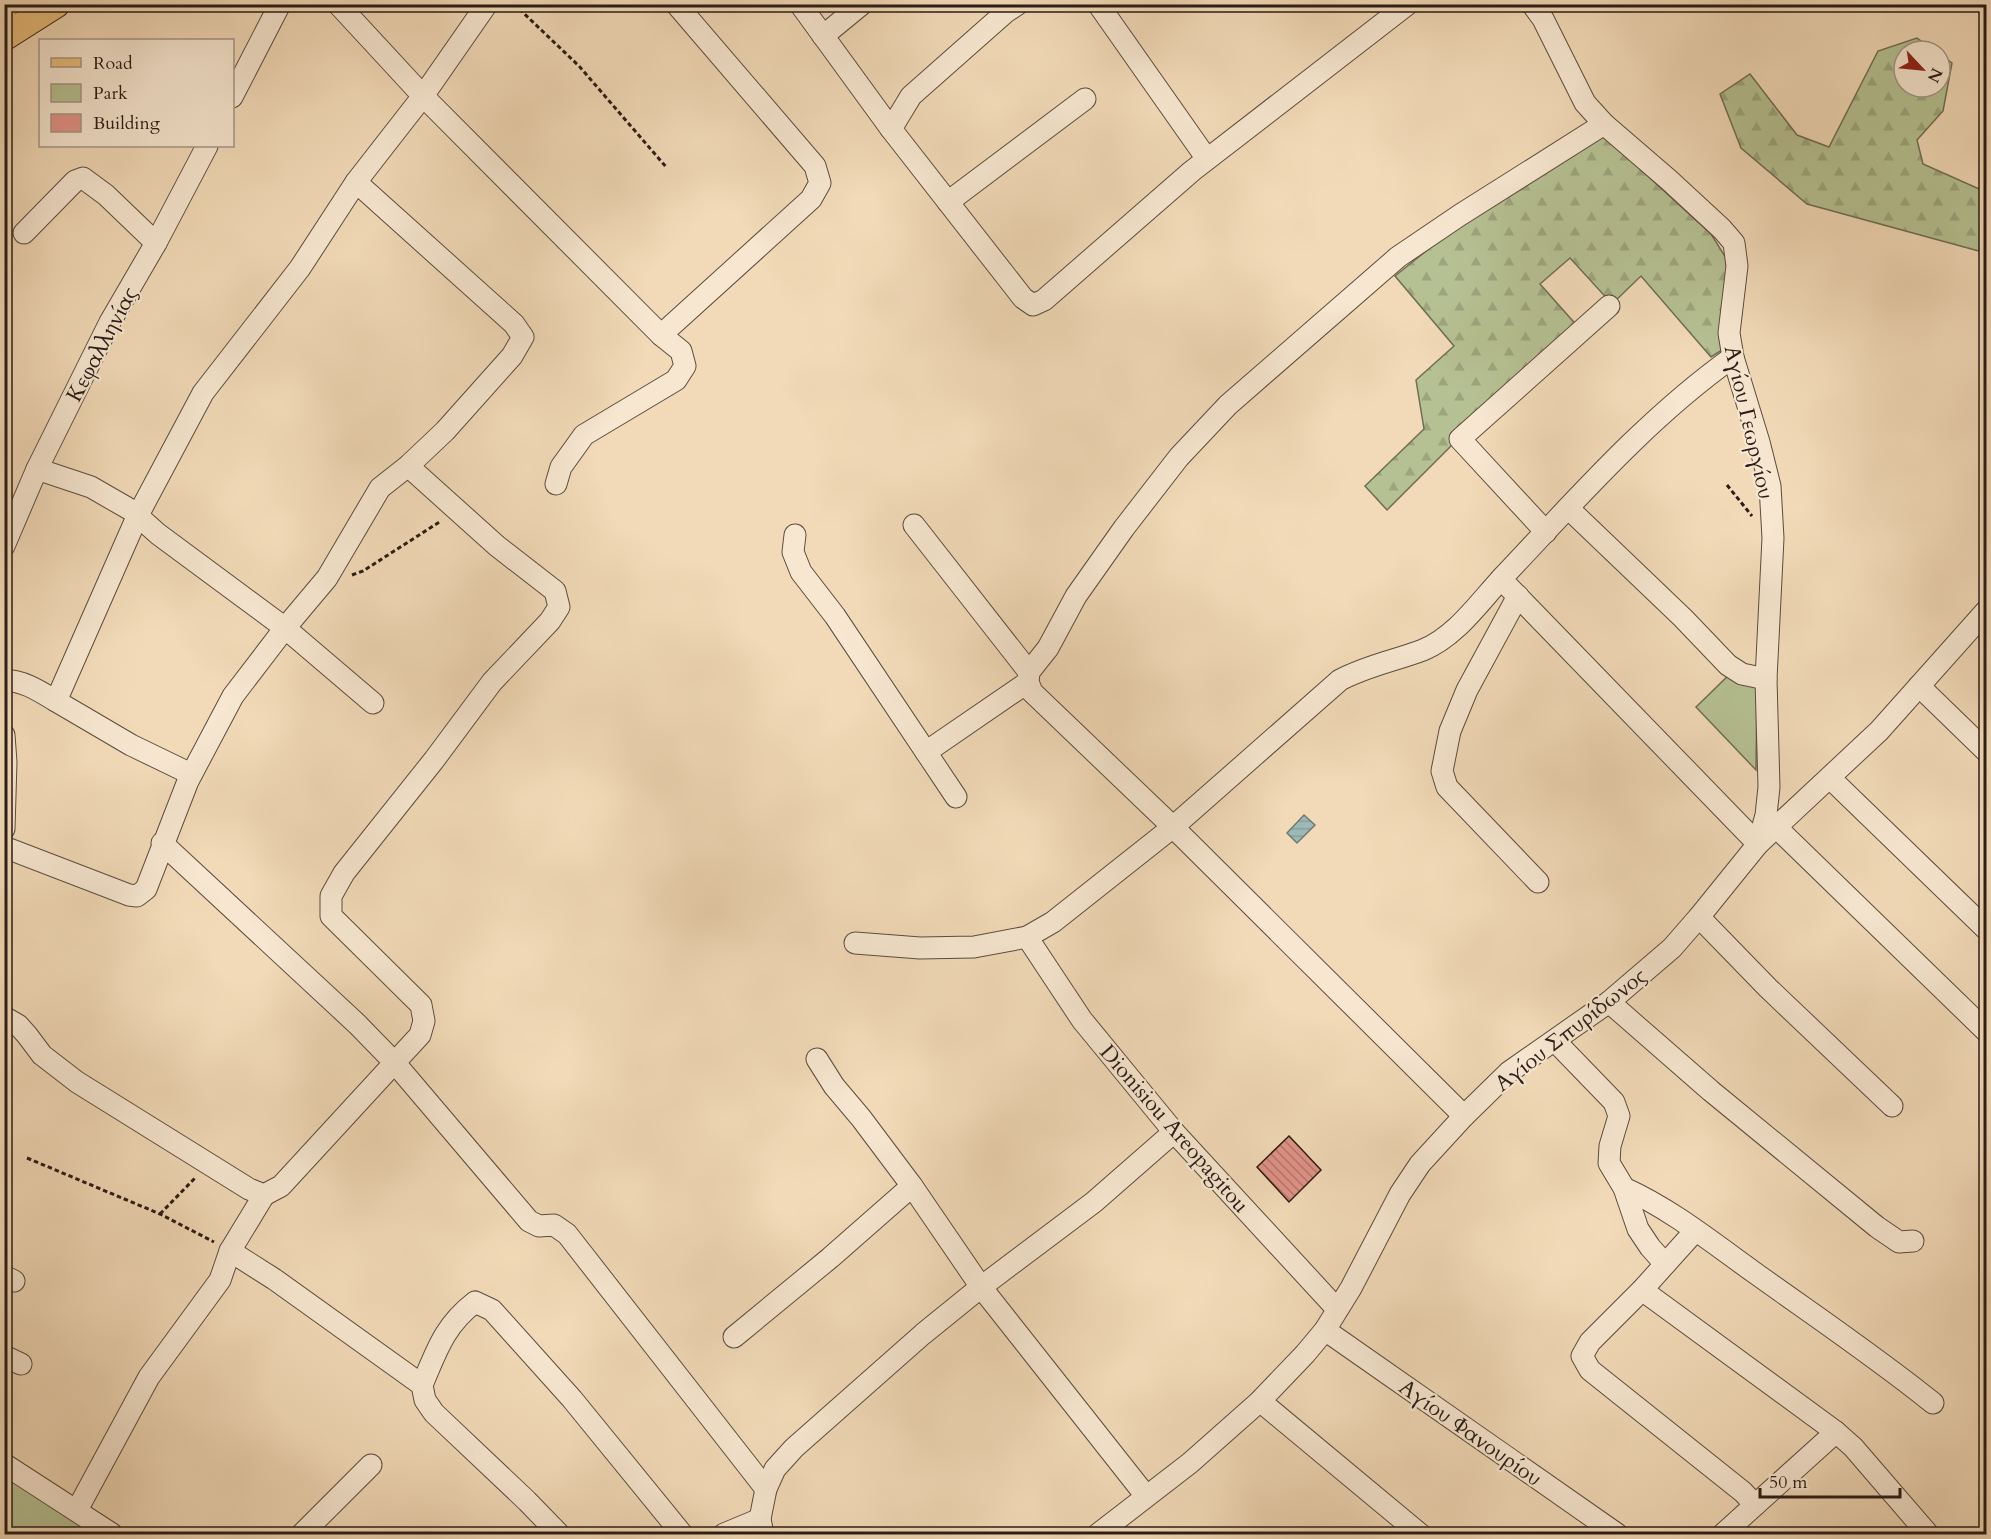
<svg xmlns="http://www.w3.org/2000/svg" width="1991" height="1539" font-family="Cardo,serif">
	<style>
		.green { fill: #b6c193; stroke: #706e55; stroke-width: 1.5 }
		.forest { fill: url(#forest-firs); stroke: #706e55; stroke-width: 1.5 }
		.water { fill: url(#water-rules); stroke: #6f7a76; stroke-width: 1.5 }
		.building { fill: url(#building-back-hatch); stroke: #2a1c17; stroke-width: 1.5 }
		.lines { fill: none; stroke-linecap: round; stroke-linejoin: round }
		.minor-casing { stroke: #5c4c3f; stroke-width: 23 }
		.major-casing { stroke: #2a1c17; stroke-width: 29 }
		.path { stroke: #2a1c17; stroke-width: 3; stroke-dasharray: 4.5 3; stroke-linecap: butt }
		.minor { stroke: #f7e7d1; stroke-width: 21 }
		.major { stroke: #e9bd7c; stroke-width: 27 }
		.labels { text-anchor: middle; stroke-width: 4.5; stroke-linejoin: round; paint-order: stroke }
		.street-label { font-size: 22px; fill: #2a1c17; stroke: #f7e7d1 }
	</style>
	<defs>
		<pattern id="forest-firs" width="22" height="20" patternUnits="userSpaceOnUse" patternTransform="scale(1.5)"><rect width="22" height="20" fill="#b6c193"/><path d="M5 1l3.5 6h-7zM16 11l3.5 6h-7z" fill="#9da57e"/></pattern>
		<pattern id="water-rules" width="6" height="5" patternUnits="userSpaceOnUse" patternTransform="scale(1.5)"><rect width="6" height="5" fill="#9db9b6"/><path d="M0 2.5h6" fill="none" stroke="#879e9c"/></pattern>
		<pattern id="building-back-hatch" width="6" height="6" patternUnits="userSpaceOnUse" patternTransform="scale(1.5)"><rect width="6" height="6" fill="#e19388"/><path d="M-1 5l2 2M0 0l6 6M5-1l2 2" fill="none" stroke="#b7776e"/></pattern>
	</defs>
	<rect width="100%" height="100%" fill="#f2dab8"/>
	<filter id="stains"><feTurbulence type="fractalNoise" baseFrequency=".00333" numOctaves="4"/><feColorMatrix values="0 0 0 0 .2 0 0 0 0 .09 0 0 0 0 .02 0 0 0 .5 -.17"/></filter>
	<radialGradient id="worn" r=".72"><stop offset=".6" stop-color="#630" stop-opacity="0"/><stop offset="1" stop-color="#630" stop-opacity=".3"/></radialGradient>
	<g class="green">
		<polygon points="1729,675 1757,687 1756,770 1696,707"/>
		<polygon points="5,1471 98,1534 5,1534"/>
	</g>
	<g class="forest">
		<polygon points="1917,38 1935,51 1904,51 1904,87 1940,87 1940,54 1952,63 1943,111 1917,140 1923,164 1986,192 1986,253 1807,204 1741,148 1720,94 1750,74 1797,135 1829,147 1878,51"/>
		<polygon points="1603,135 1711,234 1726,258 1728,293 1722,350 1711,357 1641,276 1612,304 1570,258 1540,284 1580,329 1506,391 1387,510 1365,486 1424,429 1416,380 1454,346 1395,276 1441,239"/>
	</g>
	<polygon class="water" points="1304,815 1315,825 1297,843 1287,833"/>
	<polygon class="building" points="1289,1136 1321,1170 1289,1202 1257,1167"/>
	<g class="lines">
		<g class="minor-casing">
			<g id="minor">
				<polyline points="338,4 423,96 661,335 681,351 685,366 676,380 584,435 561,467 556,484"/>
				<polyline points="800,4 891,129 1023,298 1033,305 1044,300 1192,171 1408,4"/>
				<polyline points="1098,4 1207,159"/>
				<polyline points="1532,4 1543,19 1585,103 1604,124 1669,180 1722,229 1734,243 1737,266 1729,333 1733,357 1759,442 1770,486 1773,538 1766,679 1769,787 1766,815 1758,844"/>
				<polyline points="823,36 862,4"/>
				<polyline points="232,97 280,4"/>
				<polyline points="891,129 911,96 1006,12 1018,4"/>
				<polyline points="948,202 1085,99"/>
				<polyline points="24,233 75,181 83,178 106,195 156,243"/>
				<polyline points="661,335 811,199 820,183 815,166 676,4"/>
				<path d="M1733,357C1646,419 1575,501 1501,579L1758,844"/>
				<polyline points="37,469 91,487 131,510 158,534 285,628 373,703"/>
				<polyline points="1568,508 1683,618 1728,665 1742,674 1766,679"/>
				<polyline points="914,525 1029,672"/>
				<polyline points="1546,532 1460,439 1609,306"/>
				<polyline points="795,535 793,552 801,572 835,616 956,797"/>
				<polyline points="4,546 37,469 110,322 156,243 207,146"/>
				<polyline points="1518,596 1467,690 1450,731 1442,771 1447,787 1538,882"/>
				<path d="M4,680C25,681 39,691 56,701L137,517L203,393L300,268L356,182L423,96L487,4"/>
				<polyline points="1919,686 1986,751"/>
				<polyline points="56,701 131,745 191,774"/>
				<polyline points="4,735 6,762 4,829"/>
				<polyline points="926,752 1028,682"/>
				<polyline points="1830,778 1986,929"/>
				<polyline points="1776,827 1986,1031"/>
				<polyline points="162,843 357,1024 394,1062 529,1221 539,1226 554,1225 567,1234 766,1489"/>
				<polyline points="4,847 129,895 137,896 146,889 188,781 233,696 285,628 327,578 380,488 408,466 445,431 512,356 523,337 514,324 356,182"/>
				<polyline points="1699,917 1768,988 1892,1106"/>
				<polyline points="1027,937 1082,1020 1174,1132 1337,1309"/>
				<path d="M855,943L920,948L974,947L1027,937L1053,922L1173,827L1340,680C1369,665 1394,661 1423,650C1455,637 1478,604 1501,579"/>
				<polyline points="1609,1002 1711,1091 1877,1227 1899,1242 1913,1241"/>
				<polyline points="4,1017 18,1025 27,1035 42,1055 77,1082 249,1189 264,1195 281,1186 420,1035 424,1021 421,1005 331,916 331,896 344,873 434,760 492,682 550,621 559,607 555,591 497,546 408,466"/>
				<polyline points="1555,1041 1614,1102 1619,1116 1610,1146 1609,1163 1624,1188 1638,1229 1650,1247 1665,1264"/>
				<polyline points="817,1059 834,1086 861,1118 912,1186 981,1287 1146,1496"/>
				<polyline points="1464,1116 1173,827 1032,692 1028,682 1029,672 1048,648 1076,596 1124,528 1179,457 1228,405 1398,257 1460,215 1604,124"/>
				<path d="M1624,1188C1671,1209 1713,1243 1755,1273C1815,1316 1876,1357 1933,1403"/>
				<polyline points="1695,1231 1642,1290 1590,1342 1582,1356 1590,1370 1743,1492 1755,1505"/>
				<polyline points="230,1251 274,1279 422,1385 425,1400 434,1413 527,1501 559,1534"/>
				<polyline points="4,1276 14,1281"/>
				<polyline points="1642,1290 1836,1432 1853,1447 1928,1534"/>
				<polyline points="1325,1330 1617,1534"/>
				<polyline points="734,1337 830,1258 912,1186"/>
				<polyline points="4,1356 21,1364"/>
				<path d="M422,1385C437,1350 444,1326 475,1302L492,1310L572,1399L682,1534"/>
				<polyline points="1260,1401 1420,1534"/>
				<polyline points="4,1464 112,1534"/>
				<polyline points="77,1510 149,1377 220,1280 230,1251 264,1195"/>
				<polyline points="302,1534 371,1465"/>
				<polyline points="724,1534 760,1519"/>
				<polyline points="763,1534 760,1519 766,1489 775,1469 794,1448 923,1334 981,1287 1094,1202 1174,1132"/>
				<polyline points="1098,1534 1190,1463 1260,1401 1305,1354 1325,1330 1351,1288 1400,1194 1420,1164 1464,1116 1509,1072 1609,1002 1672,948 1699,917 1758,844 1879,731 1986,611"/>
				<polyline points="1723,1534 1836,1432"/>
			</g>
		</g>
		<g class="major-casing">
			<g id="major">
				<polyline points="4,5 6,4"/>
				<polyline points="4,37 56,4"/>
			</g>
		</g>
		<g class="path">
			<polyline points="514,4 579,66 667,168"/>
			<polyline points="1727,485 1752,516"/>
			<polyline points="352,575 363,571 441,521"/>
			<polyline points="27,1158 160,1214 214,1242"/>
			<polyline points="160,1214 196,1177"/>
		</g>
		<use href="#minor" class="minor"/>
		<use href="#major" class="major"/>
	</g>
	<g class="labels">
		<g class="street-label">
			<text transform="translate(101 344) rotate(-62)" y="8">Κεφαλληνίας</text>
			<text transform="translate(1750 422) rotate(77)" y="8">Αγίου Γεωργίου</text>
			<text transform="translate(1570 1029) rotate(-38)" y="8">Αγίου Σπυρίδωνος</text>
			<text transform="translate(1175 1128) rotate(49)" y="8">Dionisiou Areopagitou</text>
			<text transform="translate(1471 1432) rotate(35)" y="8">Αγίου Φανουρίου</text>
		</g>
	</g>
	<rect width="1991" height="1539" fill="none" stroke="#f2dab8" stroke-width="24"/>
	<rect x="6" y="6" width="1979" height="1527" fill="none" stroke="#2a1c17" stroke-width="3"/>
	<rect x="12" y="12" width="1967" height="1515" fill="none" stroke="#2a1c17" stroke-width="1.5"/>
	<rect x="39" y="39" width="195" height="108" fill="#f7e7d1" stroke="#a59687" stroke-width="1.5"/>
	<rect x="51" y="58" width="30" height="9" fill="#e9bd7c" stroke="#a59687" stroke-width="1.5"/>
	<text x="93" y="69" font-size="18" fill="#2a1c17">Road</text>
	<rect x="51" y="84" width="30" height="18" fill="#b6c193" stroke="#a59687" stroke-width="1.5"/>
	<text x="93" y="99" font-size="18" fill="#2a1c17">Park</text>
	<rect x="51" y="114" width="30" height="18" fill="#e19388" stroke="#a59687" stroke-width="1.5"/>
	<text x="93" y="129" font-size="18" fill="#2a1c17">Building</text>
	<g transform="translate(1922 69) rotate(116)"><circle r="28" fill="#f7e7d1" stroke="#a59687" stroke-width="1.5"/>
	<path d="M0-4.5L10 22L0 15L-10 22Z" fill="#8f2418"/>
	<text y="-9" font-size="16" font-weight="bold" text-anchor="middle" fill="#2a1c17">N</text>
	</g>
	<path d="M1760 1488v9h140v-9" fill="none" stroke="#2a1c17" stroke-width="3"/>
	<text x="1769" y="1488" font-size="18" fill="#2a1c17" stroke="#f7e7d1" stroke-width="4.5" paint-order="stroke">50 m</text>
	<rect width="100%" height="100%" filter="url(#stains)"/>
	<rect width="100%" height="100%" fill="url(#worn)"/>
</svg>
